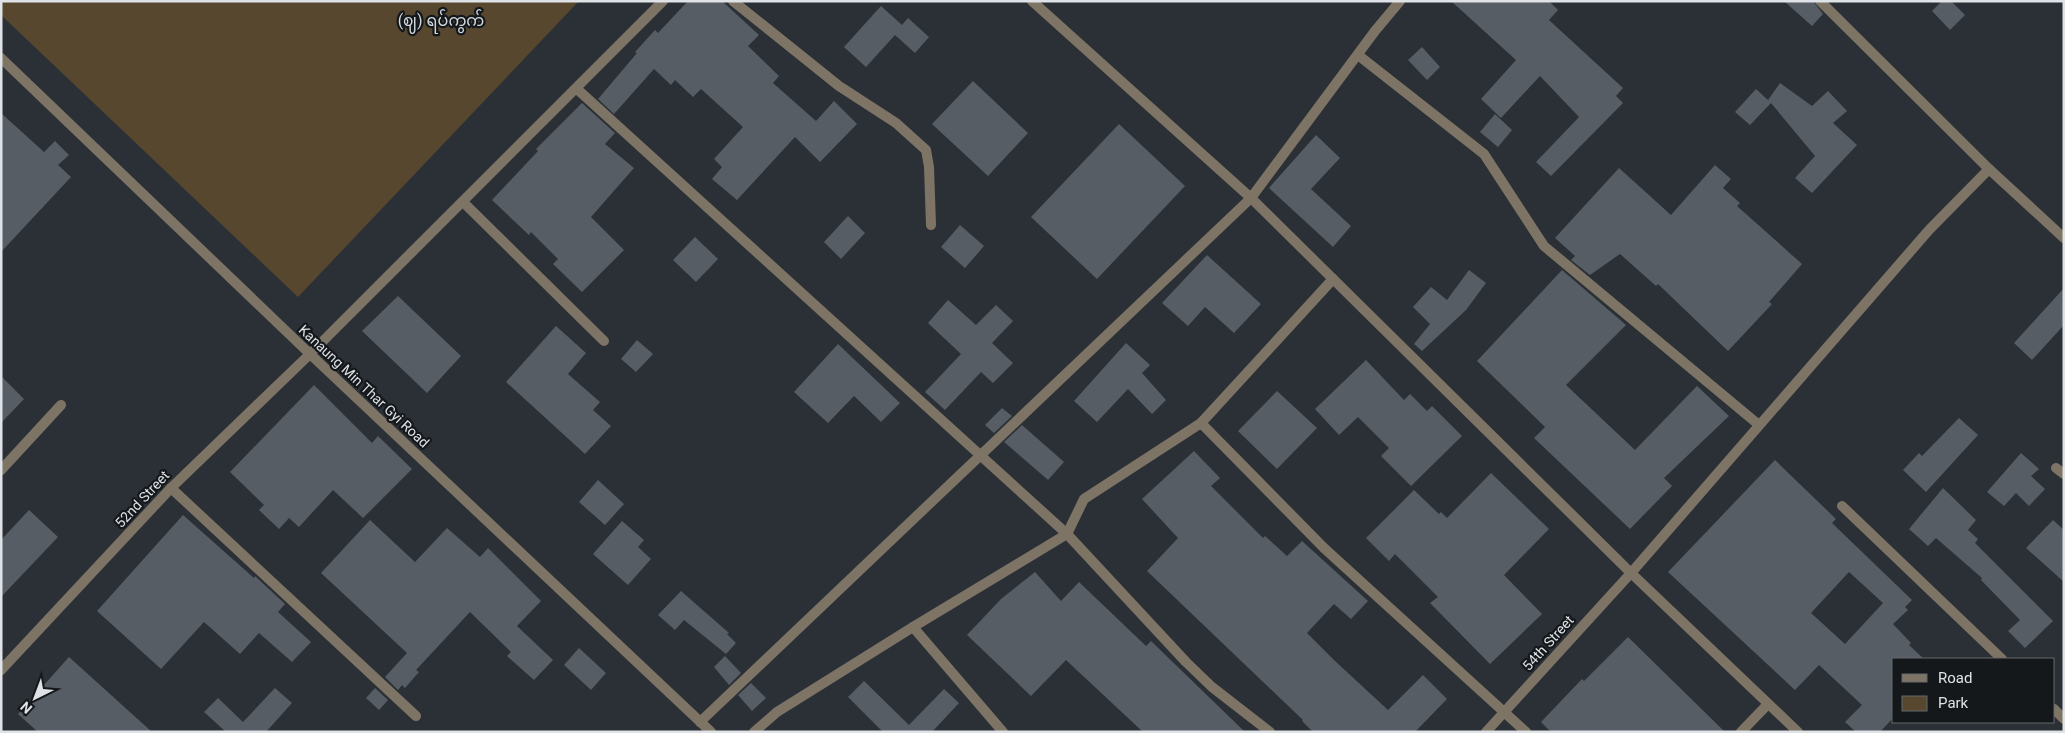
<svg xmlns="http://www.w3.org/2000/svg" width="2065" height="733" font-family="Roboto,'Noto Sans Myanmar',sans-serif">
	<style>
		.green { fill: #57472f }
		.building { fill: #565d64; fill-rule: evenodd }
		.lines { fill: none; stroke-linecap: round; stroke-linejoin: round }
		.service { stroke: #7e7465; stroke-width: 10 }
		.minor { stroke: #7e7465; stroke-width: 10 }
		.tertiary { stroke: #7e7465; stroke-width: 10 }
		.labels { text-anchor: middle; stroke-width: 4.5; stroke-linejoin: round; paint-order: stroke }
		.street-label { font-size: 14px; fill: #dfe3e7; stroke: #15181b }
		.quarter-label { font-size: 16px; fill: #cfd6de; stroke: #15181b }
	</style>
	<rect width="100%" height="100%" fill="#2a3036"/>
	<polygon class="green" points="1,1 579,1 298,297 1,15"/>
	<g class="building">
		<polygon points="688,1 722,1 759,35 748,46 779,76 773,83 816,121 834,101 857,124 820,162 795,137 737,200 712,179 722,167 714,159 743,127 701,89 693,97 675,80 671,85 654,69 614,114 598,99 637,53 635,52 655,30 658,33"/>
		<polygon points="1451,1 1549,1 1558,10 1549,20 1623,88 1616,96 1623,103 1551,176 1536,162 1579,117 1540,76 1501,118 1481,99 1516,60"/>
		<polygon points="1784,1 1813,1 1823,14 1812,26"/>
		<polygon points="1942,1 1951,1 1965,15 1950,30 1932,11"/>
		<polygon points="881,6 902,25 908,18 929,37 915,53 895,35 866,67 844,47"/>
		<polygon points="1422,47 1440,67 1427,80 1408,60"/>
		<polygon points="973,81 1028,133 988,176 932,124"/>
		<polygon points="1780,83 1812,106 1828,91 1847,111 1833,123 1857,145 1812,193 1795,178 1815,156 1771,103 1750,125 1735,112 1756,89 1769,101 1768,100"/>
		<polygon points="582,103 615,133 605,144 634,168 591,217 624,250 582,292 553,264 558,259 531,232 529,235 492,200 538,151 536,149"/>
		<polygon points="1,113 44,152 55,141 69,155 58,165 71,177 1,252"/>
		<polygon points="1495,114 1512,130 1498,147 1480,132"/>
		<polygon points="1119,124 1185,186 1097,279 1031,217"/>
		<polygon points="1316,135 1340,158 1311,189 1351,226 1333,247 1269,188"/>
		<polygon points="1715,165 1731,179 1723,188 1740,203 1737,206 1802,264 1769,302 1772,304 1728,351 1658,284 1656,286 1620,254 1590,275 1571,260 1575,256 1555,238 1619,168 1671,215"/>
		<polygon points="848,216 865,233 841,259 824,242"/>
		<polygon points="960,225 984,246 965,268 941,247"/>
		<polygon points="695,237 718,259 696,282 673,260"/>
		<polygon points="1207,255 1261,304 1234,333 1205,307 1188,326 1162,303"/>
		<polygon points="1469,270 1486,283 1466,310 1422,351 1414,344 1430,324 1413,307 1431,287 1447,300"/>
		<polygon points="1562,270 1626,325 1566,385 1635,450 1697,386 1729,416 1664,478 1672,486 1630,529 1534,438 1545,427 1477,361"/>
		<polygon points="2064,288 2064,325 2032,360 2014,343"/>
		<polygon points="398,296 461,356 427,393 362,331"/>
		<polygon points="948,300 976,325 996,305 1013,321 992,343 1013,363 993,383 981,372 945,410 925,392 961,354 928,323"/>
		<polygon points="556,326 586,353 568,374 600,402 593,410 611,426 585,454 506,382"/>
		<polygon points="637,340 653,354 636,372 621,359"/>
		<polygon points="1126,343 1150,365 1142,373 1166,400 1152,414 1128,389 1097,422 1074,401"/>
		<polygon points="838,344 900,403 881,422 854,396 828,423 794,392"/>
		<polygon points="1366,360 1404,400 1410,394 1427,411 1432,406 1462,436 1411,486 1381,456 1389,448 1358,417 1339,435 1315,409"/>
		<polygon points="1,376 24,399 1,423"/>
		<polygon points="314,385 372,443 378,436 412,469 363,518 333,490 299,527 289,518 279,529 259,510 264,505 230,472"/>
		<polygon points="1277,391 1317,428 1277,469 1238,431"/>
		<polygon points="1002,408 1012,416 994,433 985,425"/>
		<polygon points="1959,418 1978,435 1926,492 1903,470 1919,453 1922,456"/>
		<polygon points="1022,425 1064,462 1048,480 1004,442"/>
		<polygon points="1194,451 1220,478 1211,486 1263,538 1265,536 1287,556 1302,541 1368,601 1351,619 1334,604 1307,633 1335,661 1388,710 1423,675 1447,699 1415,732 1313,732 1302,721 1303,720 1147,571 1178,538 1142,499"/>
		<polygon points="2021,453 2039,469 2031,476 2045,489 2029,506 2016,493 2004,506 1987,492"/>
		<path d="M1775,460L1836,519L1832,523L1912,600L1905,607L1908,610L1893,624L1911,643L1909,645L1924,659H1894V717L1880,732H1856L1845,722L1862,705L1819,665L1795,690L1668,572ZM1849,572L1883,603L1845,644L1811,613Z"/>
		<polygon points="1491,473 1549,529 1504,575 1542,614 1490,664 1430,603 1438,597 1395,554 1389,561 1366,538 1414,490 1439,514 1441,512 1447,518"/>
		<polygon points="598,480 624,504 605,525 579,502"/>
		<polygon points="1943,488 1976,520 1968,530 1978,539 1975,543 2053,621 2025,648 2008,631 2020,620 1981,580 1982,578 1936,538 1928,546 1909,529"/>
		<polygon points="29,510 58,537 1,597 1,540"/>
		<polygon points="183,515 254,578 255,576 285,604 278,612 311,642 292,662 259,633 240,654 204,622 161,669 97,611"/>
		<polygon points="370,520 415,562 447,528 480,557 488,548 541,601 517,626 553,660 534,680 507,656 511,652 470,612 416,670 419,672 405,688 402,685 398,690 385,677 407,653 321,573"/>
		<polygon points="2053,520 2064,530 2064,582 2026,548"/>
		<polygon points="622,521 644,540 638,547 651,559 628,585 593,554"/>
		<polygon points="1035,572 1061,601 1079,582 1146,646 1151,641 1245,732 1143,732 1066,660 1031,696 967,635 1001,599"/>
		<polygon points="681,591 729,633 727,634 736,643 726,654 684,620 675,630 658,615"/>
		<polygon points="1628,637 1725,732 1551,732 1541,722 1582,679 1584,681"/>
		<polygon points="579,648 606,673 591,690 564,665"/>
		<polygon points="725,656 741,673 729,685 714,667"/>
		<polygon points="69,657 152,732 38,732 18,714"/>
		<polygon points="864,681 909,725 944,689 959,703 932,732 883,732 848,697"/>
		<polygon points="751,683 766,698 752,711 738,695"/>
		<polygon points="275,688 292,703 266,732 226,732 204,712 218,698 243,722"/>
		<polygon points="375,688 388,700 379,710 366,698"/>
	</g>
	<g class="lines">
		<g class="service">
			<polyline points="1,470 61,405"/>
			<polyline points="1067,534 1186,662 1212,687 1270,732"/>
		</g>
		<g class="minor">
			<polyline points="733,1 839,86 896,123 926,150 929,167 931,225"/>
			<polyline points="1032,1 1251,198 1631,573 1798,732"/>
			<polyline points="1820,1 1989,169 2064,238"/>
			<polyline points="1358,55 1484,154 1544,246 1759,425"/>
			<polyline points="577,89 1067,534"/>
			<polyline points="463,202 604,341"/>
			<polyline points="1201,423 1324,548 1526,732"/>
			<polyline points="2056,468 2064,474"/>
			<polyline points="171,488 416,716"/>
			<polyline points="1842,506 2002,659"/>
			<polyline points="913,627 1003,732"/>
			<polyline points="1,670 171,488 310,354 663,1"/>
			<polyline points="2054,709 2064,719"/>
			<polyline points="700,722 1251,198 1375,31 1400,1"/>
			<polyline points="754,732 777,712 913,627 1067,534 1084,499 1201,423 1333,279"/>
			<polyline points="1486,732 1631,573 1929,230 1989,169"/>
			<polyline points="1741,732 1768,704"/>
		</g>
		<polyline class="tertiary" points="1,58 310,354 711,732"/>
	</g>
	<g class="labels">
		<g class="street-label">
			<text transform="translate(364 386) rotate(43)" y="5">Kanaung Min Thar Gyi Road</text>
			<text transform="translate(142 499) rotate(-47)" y="5">52nd Street</text>
			<text transform="translate(1548 643) rotate(-48)" y="5">54th Street</text>
		</g>
		<g class="quarter-label">
			<text x="441" y="26">(ဈ) ရပ်ကွက်</text>
		</g>
	</g>
	<rect width="2065" height="733" fill="none" stroke="#dfe3e7" stroke-width="5"/>
	<rect x="1892" y="658" width="162" height="65" fill="#15181b" stroke="#66696d"/>
	<rect x="1902" y="674" width="25" height="8" fill="#7e7465" stroke="#66696d"/>
	<text x="1938" y="683" font-size="15" fill="#dfe3e7">Road</text>
	<rect x="1902" y="696" width="25" height="15" fill="#57472f" stroke="#66696d"/>
	<text x="1938" y="708" font-size="15" fill="#dfe3e7">Park</text>
	<g transform="translate(35 698) rotate(222)" stroke="#15181b" stroke-width="4" paint-order="stroke">
	<path d="M0-4L9 19L0 12L-9 19Z" fill="#dfe3e7"/>
	<text y="-8" font-size="14" font-weight="bold" text-anchor="middle" fill="#dfe3e7">N</text>
	</g>
</svg>
